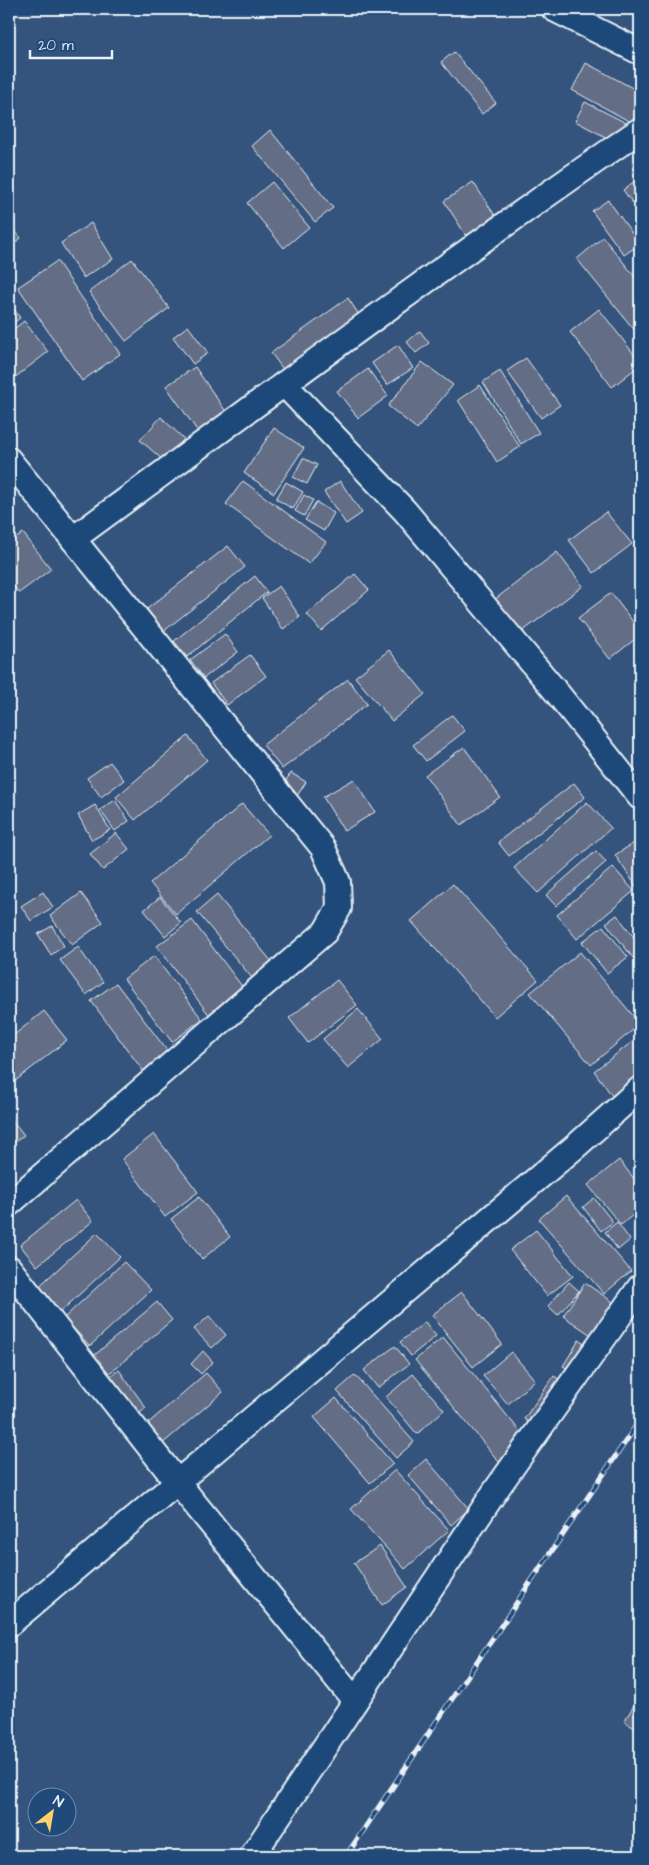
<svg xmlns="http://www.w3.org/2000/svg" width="649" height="1865" font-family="'Architects Daughter',sans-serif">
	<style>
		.building { fill: #646d85; stroke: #e8f1f8 }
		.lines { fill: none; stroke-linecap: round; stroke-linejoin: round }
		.street-casing { stroke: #e8f1f8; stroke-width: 28 }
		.street { stroke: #1f4a7a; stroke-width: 24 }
		.rail-casing { stroke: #e8f1f8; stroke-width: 5.5 }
		.rail { stroke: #1f4a7a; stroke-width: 4; stroke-dasharray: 11; stroke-linecap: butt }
	</style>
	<rect width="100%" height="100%" fill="#34547d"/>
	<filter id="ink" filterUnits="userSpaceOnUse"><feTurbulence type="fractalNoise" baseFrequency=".02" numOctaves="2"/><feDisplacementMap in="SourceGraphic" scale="10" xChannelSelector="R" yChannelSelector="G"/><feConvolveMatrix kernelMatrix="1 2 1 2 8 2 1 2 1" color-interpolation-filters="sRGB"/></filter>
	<g filter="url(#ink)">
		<g class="building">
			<polygon points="454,52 496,103 482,114 441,62"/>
			<polygon points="586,63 640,92 640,123 638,126 572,90"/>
			<polygon points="585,102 636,128 617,143 575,121"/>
			<polygon points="270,130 333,208 315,222 252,146"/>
			<polygon points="640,177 640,213 623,190"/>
			<polygon points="272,182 309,227 284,248 247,203"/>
			<polygon points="473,182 500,223 471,243 444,201"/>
			<polygon points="608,200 640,244 624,255 592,211"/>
			<polygon points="91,223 113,259 83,278 61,243"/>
			<polygon points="9,224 21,238 9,248"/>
			<polygon points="603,237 640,283 640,337 577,259"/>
			<polygon points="132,259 169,308 126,341 89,292"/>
			<polygon points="57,261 120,354 82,381 18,287"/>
			<polygon points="348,298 361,318 285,372 271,353"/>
			<polygon points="9,301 20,318 9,326"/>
			<polygon points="599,309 640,362 640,365 612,387 570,332"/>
			<polygon points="24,321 48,352 9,382 9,333"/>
			<polygon points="188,326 208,353 193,364 173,337"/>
			<polygon points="420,331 429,343 416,353 407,342"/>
			<polygon points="398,345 413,368 387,385 372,363"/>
			<polygon points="526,358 560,405 541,418 507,371"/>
			<polygon points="422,362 453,385 417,429 388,406"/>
			<polygon points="195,367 229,416 201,436 166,386"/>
			<polygon points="368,369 388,396 358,418 337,391"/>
			<polygon points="500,371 539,433 521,444 483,382"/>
			<polygon points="480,385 520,447 497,462 458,400"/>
			<polygon points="161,417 184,439 164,461 140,440"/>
			<polygon points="274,428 304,448 274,493 244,473"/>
			<polygon points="303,458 317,465 307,484 293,477"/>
			<polygon points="243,481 326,542 309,564 226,504"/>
			<polygon points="340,481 362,513 346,524 324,492"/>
			<polygon points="286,482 303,492 293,509 276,499"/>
			<polygon points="304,495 313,500 304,516 295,511"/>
			<polygon points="316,502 334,513 324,531 305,520"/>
			<polygon points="606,512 632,544 594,573 569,540"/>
			<polygon points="23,533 51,569 19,593 9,580 9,544"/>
			<polygon points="228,546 245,567 160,634 143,612"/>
			<polygon points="557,552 583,586 519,634 494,600"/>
			<polygon points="355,574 369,590 321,631 307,614"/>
			<polygon points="255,576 267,592 187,657 174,641"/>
			<polygon points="279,586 300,617 283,629 262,598"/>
			<polygon points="611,593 640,631 640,635 610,659 578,618"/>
			<polygon points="225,634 238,652 204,678 190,660"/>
			<polygon points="389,650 425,694 392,721 355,677"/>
			<polygon points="250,655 266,676 227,705 211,683"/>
			<polygon points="348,679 367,704 282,769 263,745"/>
			<polygon points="452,715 465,731 426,761 413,745"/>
			<polygon points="188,736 207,760 135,820 116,797"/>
			<polygon points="464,747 500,797 461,825 425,775"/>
			<polygon points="110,762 124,780 101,797 87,778"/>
			<polygon points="291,773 306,782 297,796 282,786"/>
			<polygon points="354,779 375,812 344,831 323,797"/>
			<polygon points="574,783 585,797 509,856 498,842"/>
			<polygon points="115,800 129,821 115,831 100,810"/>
			<polygon points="587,802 611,828 538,893 514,868"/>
			<polygon points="242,804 269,835 176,914 150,883"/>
			<polygon points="95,805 110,830 92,840 78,815"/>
			<polygon points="116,833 129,849 103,870 90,854"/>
			<polygon points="634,843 640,852 640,887 638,889 615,855"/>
			<polygon points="596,851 606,862 556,906 546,895"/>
			<polygon points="613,867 634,891 577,939 557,915"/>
			<polygon points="453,884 538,980 495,1017 411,921"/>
			<polygon points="43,892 53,907 31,921 21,906"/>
			<polygon points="81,893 103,922 72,945 50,916"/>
			<polygon points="217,895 272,962 252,978 197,912"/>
			<polygon points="160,897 181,923 165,936 144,910"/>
			<polygon points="617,915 640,945 640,953 633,958 606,923"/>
			<polygon points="192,920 247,993 213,1020 157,946"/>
			<polygon points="52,926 64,946 51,955 38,934"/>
			<polygon points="603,926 628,957 607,973 582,942"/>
			<polygon points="78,947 103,982 86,995 60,960"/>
			<polygon points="580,952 640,1024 591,1065 530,993"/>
			<polygon points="154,956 202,1019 172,1042 124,979"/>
			<polygon points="337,980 357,1005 308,1043 289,1018"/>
			<polygon points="116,983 172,1057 147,1076 91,1001"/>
			<polygon points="358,1009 383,1039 348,1068 323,1039"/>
			<polygon points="44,1011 67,1040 9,1086 9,1039"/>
			<polygon points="640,1036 640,1083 616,1101 594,1071"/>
			<polygon points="9,1116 24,1135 9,1147"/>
			<polygon points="154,1134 198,1192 165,1217 122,1159"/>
			<polygon points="619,1160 640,1186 640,1209 621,1225 588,1185"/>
			<polygon points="566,1196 631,1271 604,1294 539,1219"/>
			<polygon points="199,1197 230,1237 202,1259 171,1219"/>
			<polygon points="594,1198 613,1222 601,1231 583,1207"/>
			<polygon points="76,1200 93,1221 37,1266 20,1245"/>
			<polygon points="617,1222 630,1240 618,1250 605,1232"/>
			<polygon points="536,1230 573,1276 547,1296 510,1250"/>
			<polygon points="97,1233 120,1257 57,1315 34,1291"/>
			<polygon points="124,1262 151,1290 90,1346 64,1318"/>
			<polygon points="569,1282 579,1291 558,1315 548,1306"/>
			<polygon points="585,1283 616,1304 594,1337 563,1316"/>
			<polygon points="462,1292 502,1344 473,1367 432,1315"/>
			<polygon points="157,1302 172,1320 105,1377 90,1359"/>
			<polygon points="209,1316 226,1335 212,1348 194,1329"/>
			<polygon points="425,1322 436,1336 411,1356 400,1342"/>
			<polygon points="443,1337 527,1440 500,1463 415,1360"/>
			<polygon points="579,1340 590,1346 575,1373 563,1366"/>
			<polygon points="395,1346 409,1364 378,1388 364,1370"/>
			<polygon points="203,1351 213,1362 201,1374 191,1364"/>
			<polygon points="511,1352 535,1380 508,1404 483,1376"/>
			<polygon points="119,1370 146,1408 132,1419 104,1380"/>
			<polygon points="206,1373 223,1392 161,1445 145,1426"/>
			<polygon points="413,1374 444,1410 417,1434 386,1397"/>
			<polygon points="355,1375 414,1442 396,1458 337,1391"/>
			<polygon points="554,1376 566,1384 536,1427 524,1419"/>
			<polygon points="336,1398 393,1464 370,1483 314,1417"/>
			<polygon points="426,1459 469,1509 451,1525 408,1475"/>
			<polygon points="395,1470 449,1530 405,1569 351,1509"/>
			<polygon points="380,1546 407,1587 382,1605 354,1563"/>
			<polygon points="640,1696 640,1732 624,1721"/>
		</g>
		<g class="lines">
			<g class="street-casing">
				<g id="street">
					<polyline points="554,9 640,52"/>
					<polyline points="284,384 405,511 558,694 640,797"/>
					<polyline points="9,460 323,848 338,882 339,908 325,932 9,1204"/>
					<path d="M73,539C261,401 448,262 640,130"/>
					<polyline points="9,1268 178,1483 355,1701"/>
					<polyline points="9,1624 576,1146 640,1089"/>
					<polyline points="252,1856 498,1487 640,1287"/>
				</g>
			</g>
			<use href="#street" class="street"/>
			<g class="rail-casing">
				<polyline id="rail" points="346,1856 640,1420"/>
			</g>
			<use href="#rail" class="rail"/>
		</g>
	</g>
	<rect width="649" height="1865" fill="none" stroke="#1f4a7a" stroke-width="30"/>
	<rect x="15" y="15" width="619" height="1835" fill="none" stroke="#e8f1f8" stroke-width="2" filter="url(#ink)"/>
	<g transform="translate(52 1812) rotate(31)"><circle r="24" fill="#1f4a7a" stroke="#6f8dac"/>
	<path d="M0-4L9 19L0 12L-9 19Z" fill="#ffd166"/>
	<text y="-8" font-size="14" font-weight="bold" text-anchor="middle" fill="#e8f1f8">N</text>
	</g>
	<path d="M30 50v8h82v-8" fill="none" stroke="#e8f1f8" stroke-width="2.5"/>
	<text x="38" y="50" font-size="15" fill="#e8f1f8" stroke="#1f4a7a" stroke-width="4" paint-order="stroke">20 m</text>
</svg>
